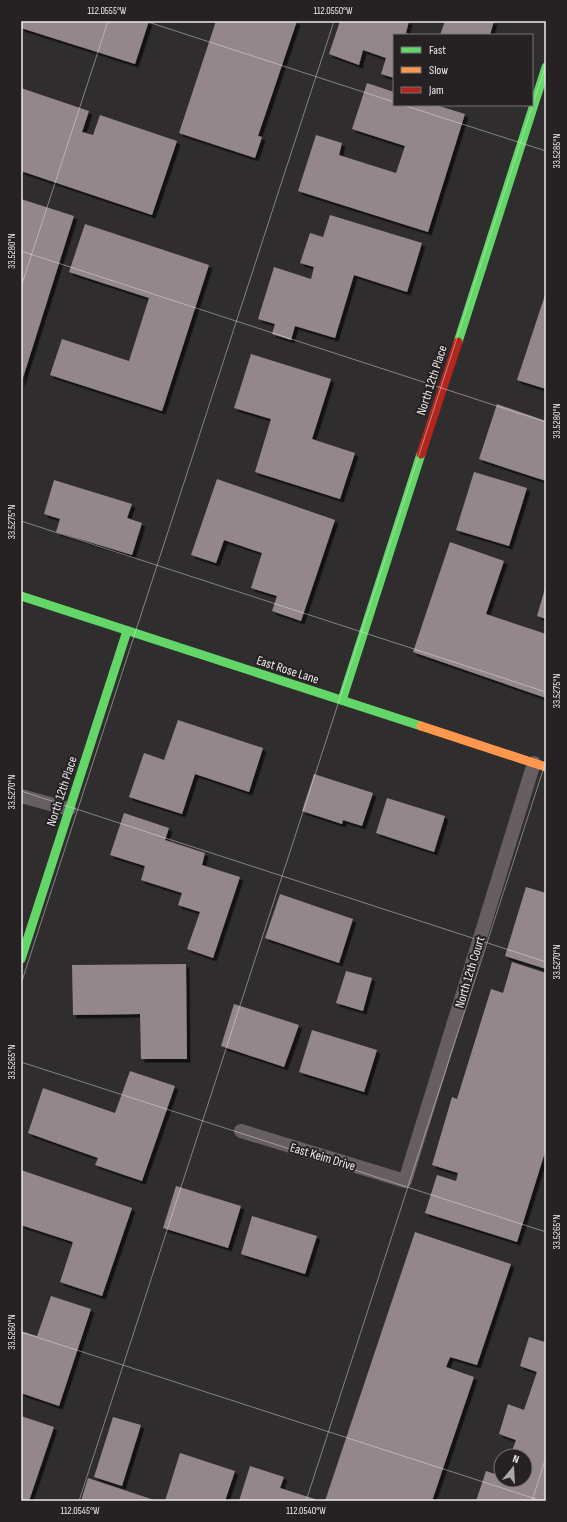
<svg xmlns="http://www.w3.org/2000/svg" width="567" height="1522" font-family="'Sofia Sans Condensed',sans-serif">
	<style>
		.building { fill: #93878c; filter: url(#shadow) }
		.lines { fill: none; stroke-linecap: round; stroke-linejoin: round }
		.lane { stroke: #675e62; stroke-width: 14 }
		.fast { stroke: #63d668; stroke-width: 9 }
		.slow { stroke: #ff974d; stroke-width: 9 }
		.jam { stroke: #b3261e; stroke-width: 9 }
		.ticks { fill: none; stroke: #edebec; stroke-width: 1; stroke-opacity: 0.45 }
		.labels { text-anchor: middle; stroke-width: 4; stroke-linejoin: round; paint-order: stroke }
		.street-label { font-size: 13px; fill: #edebec; stroke: #262224 }
		.neatline { fill: none; stroke: #edebec; stroke-width: 1.5 }
		.ticks-label { font-size: 10px; text-anchor: middle; fill: #edebec }
	</style>
	<defs>
		<filter id="shadow"><feDropShadow dx="3.5" dy="3.5" stdDeviation="0" flood-color="#0009"/></filter>
	</defs>
	<rect width="100%" height="100%" fill="#2f2d2e"/>
	<g class="building">
		<polygon points="21,21 149,21 135,64 21,28"/>
		<polygon points="216,21 297,21 258,136 262,137 255,158 179,133"/>
		<polygon points="340,21 409,21 406,33 411,35 394,35 394,78 381,74 386,58 363,50 359,65 329,54"/>
		<polygon points="445,21 494,21 490,35 440,35"/>
		<polygon points="367,83 394,92 394,105 436,105 465,114 428,232 298,191 316,135 342,143 339,155 396,173 405,146 352,129"/>
		<polygon points="21,88 89,111 82,132 93,135 100,115 177,141 152,215 21,171"/>
		<polygon points="21,199 74,216 21,384"/>
		<polygon points="330,215 422,243 407,292 354,275 335,338 295,326 291,340 272,334 275,324 258,319 274,267 311,279 314,267 300,263 310,233 323,237"/>
		<polygon points="85,224 209,265 162,411 50,375 62,339 129,361 149,298 69,272"/>
		<polygon points="546,292 546,389 517,380"/>
		<polygon points="251,354 331,379 312,439 355,453 340,499 255,472 271,419 234,408"/>
		<polygon points="497,404 546,421 546,481 479,459"/>
		<polygon points="474,472 527,488 509,546 456,530"/>
		<polygon points="217,479 335,520 301,621 272,611 277,596 251,588 262,553 224,540 216,563 191,555"/>
		<polygon points="54,480 132,504 127,518 142,523 132,555 56,532 60,519 44,514"/>
		<polygon points="450,542 504,561 486,614 546,634 546,698 413,652"/>
		<polygon points="546,585 546,619 537,616"/>
		<polygon points="178,720 263,748 249,792 195,774 182,814 129,797 144,753 164,760"/>
		<polygon points="314,774 373,793 362,826 343,820 342,824 302,811"/>
		<polygon points="387,798 445,816 434,852 376,833"/>
		<polygon points="124,813 169,828 165,840 205,853 202,865 240,877 213,958 187,949 200,912 178,905 182,893 141,880 145,866 110,855"/>
		<polygon points="526,887 546,893 546,969 505,956"/>
		<polygon points="280,894 353,919 339,963 265,938"/>
		<polygon points="512,962 546,973 546,1053 544,1060 546,1060 546,1149 517,1242 425,1213 437,1175 456,1181 458,1173 432,1165 452,1097 457,1099 491,989 503,993"/>
		<polygon points="186,964 187,1059 141,1059 140,1014 73,1015 72,965"/>
		<polygon points="346,971 372,978 363,1011 336,1003"/>
		<polygon points="234,1004 299,1025 284,1067 221,1046"/>
		<polygon points="312,1030 377,1050 364,1092 299,1072"/>
		<polygon points="130,1071 175,1086 142,1181 95,1165 98,1158 28,1133 43,1088 115,1113"/>
		<polygon points="21,1170 132,1208 102,1296 60,1282 73,1242 21,1225"/>
		<polygon points="176,1186 241,1206 228,1248 163,1228"/>
		<polygon points="252,1216 317,1236 305,1274 241,1254"/>
		<polygon points="415,1232 511,1264 477,1365 450,1357 446,1367 474,1377 432,1501 325,1501"/>
		<polygon points="51,1296 91,1309 59,1406 21,1393 21,1331 37,1336"/>
		<polygon points="529,1337 545,1342 546,1339 546,1501 476,1501 486,1471 501,1476 501,1480 525,1480 525,1456 510,1456 516,1440 499,1434 508,1404 524,1410 537,1372 520,1366"/>
		<polygon points="21,1416 54,1427 29,1501 21,1501"/>
		<polygon points="113,1417 141,1425 122,1486 94,1477"/>
		<polygon points="180,1453 235,1471 225,1501 165,1501"/>
		<polygon points="250,1466 284,1477 280,1488 315,1499 315,1501 239,1501"/>
		<polygon points="88,1478 157,1501 81,1501"/>
	</g>
	<g class="lines">
		<g class="lane">
			<polyline points="21,796 69,809"/>
			<polyline points="241,1131 405,1181 534,763"/>
		</g>
		<g class="fast">
			<polyline points="458,342 546,67"/>
			<polyline points="21,596 421,726"/>
			<polyline points="342,700 421,454"/>
			<polyline points="21,959 127,631"/>
		</g>
		<polyline class="slow" points="421,726 546,767"/>
		<polyline class="jam" points="421,454 458,342"/>
	</g>
	<path class="ticks" d="M145,21L394,102M403,105L546,151M21,251L546,422M21,287L108,21M21,521L546,692M21,791L546,962M21,984L334,21M21,1062L546,1232M21,1332L542,1501M79,1501L546,64M306,1501L546,761M532,1501L546,1457"/>
	<g class="labels">
		<g class="street-label">
			<text transform="translate(431 380) rotate(-72)" y="5">North 12th Place</text>
			<text transform="translate(288 669) rotate(18)" y="5">East Rose Lane</text>
			<text transform="translate(61 791) rotate(-72)" y="5">North 12th Place</text>
			<text transform="translate(469 972) rotate(-73)" y="5">North 12th Court</text>
			<text transform="translate(323 1156) rotate(17)" y="5">East Keim Drive</text>
		</g>
	</g>
	<rect width="567" height="1522" fill="none" stroke="#262224" stroke-width="44"/>
	<rect x="393" y="34" width="140" height="72" fill="#262224" stroke="#767274"/>
	<rect x="401" y="47" width="20" height="6" fill="#63d668" stroke="#767274"/>
	<text x="429" y="54" font-size="12" fill="#edebec">Fast</text>
	<rect x="401" y="67" width="20" height="6" fill="#ff974d" stroke="#767274"/>
	<text x="429" y="74" font-size="12" fill="#edebec">Slow</text>
	<rect x="401" y="87" width="20" height="6" fill="#b3261e" stroke="#767274"/>
	<text x="429" y="94" font-size="12" fill="#edebec">Jam</text>
	<g transform="translate(513 1468) rotate(18)"><circle r="19" fill="#262224" stroke="#767274"/>
	<path d="M0-3L7 15L0 10L-7 15Z" fill="#aaa8aa"/>
	<text y="-6" font-size="11" font-weight="bold" text-anchor="middle" fill="#edebec">N</text>
	</g>
	<rect x="22" y="22" width="523" height="1478" class="neatline"/>
	<g class="ticks-label">
		<text x="107" y="14">112.0555°W</text>
		<text x="333" y="14">112.0550°W</text>
		<text transform="translate(556 151) rotate(-90)" y="4">33.5285°N</text>
		<text transform="translate(11 251) rotate(-90)" y="4">33.5280°N</text>
		<text transform="translate(556 421) rotate(-90)" y="4">33.5280°N</text>
		<text transform="translate(11 522) rotate(-90)" y="4">33.5275°N</text>
		<text transform="translate(556 691) rotate(-90)" y="4">33.5275°N</text>
		<text transform="translate(11 792) rotate(-90)" y="4">33.5270°N</text>
		<text transform="translate(556 962) rotate(-90)" y="4">33.5270°N</text>
		<text transform="translate(11 1062) rotate(-90)" y="4">33.5265°N</text>
		<text transform="translate(556 1232) rotate(-90)" y="4">33.5265°N</text>
		<text transform="translate(11 1332) rotate(-90)" y="4">33.5260°N</text>
		<text x="80" y="1514">112.0545°W</text>
		<text x="306" y="1514">112.0540°W</text>
	</g>
</svg>
